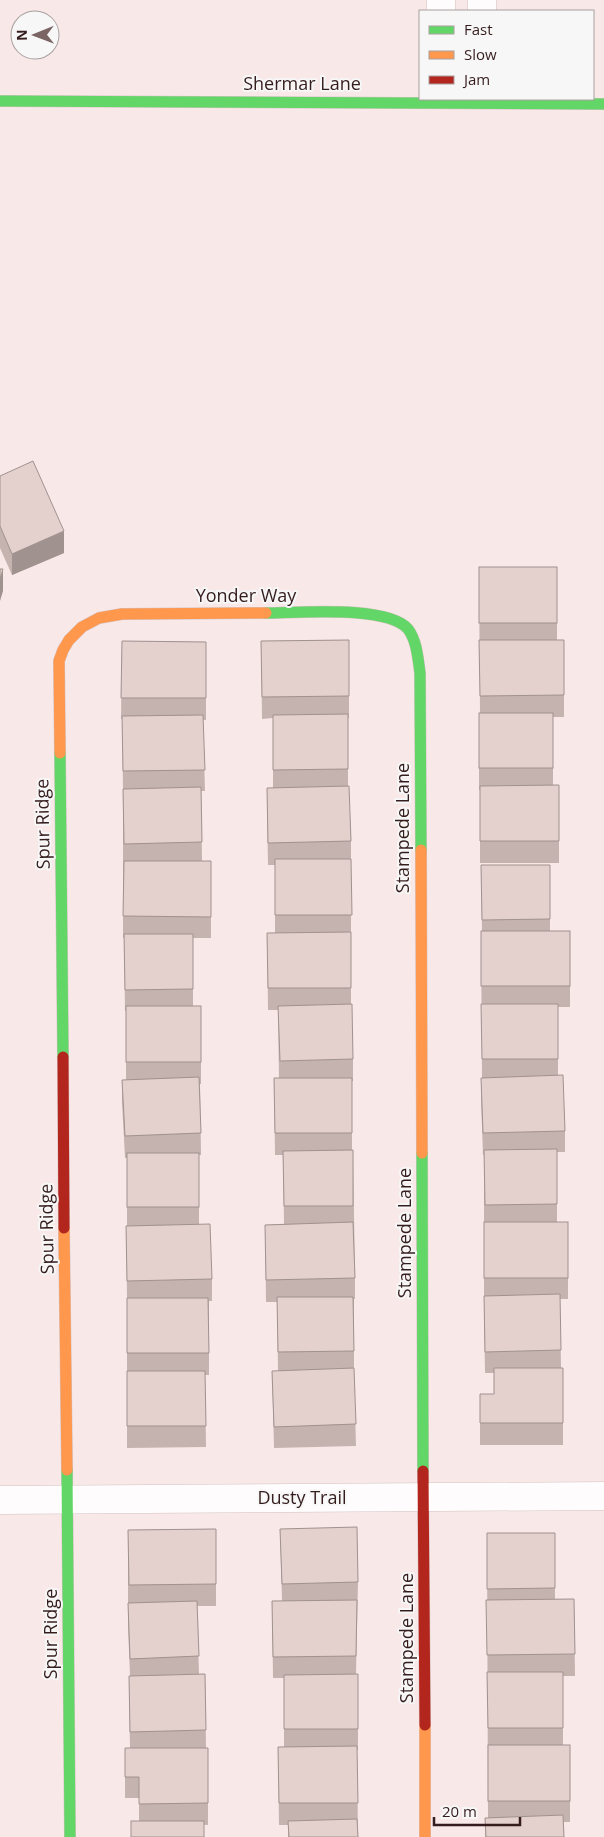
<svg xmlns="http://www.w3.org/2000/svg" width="604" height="1837" font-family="'Open Sans',sans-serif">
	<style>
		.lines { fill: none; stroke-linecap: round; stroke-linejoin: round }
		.street-casing { stroke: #d5c2c2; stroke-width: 29 }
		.fast-casing { stroke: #d5c2c2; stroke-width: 12 }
		.slow-casing { stroke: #d5c2c2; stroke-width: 12 }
		.jam-casing { stroke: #d5c2c2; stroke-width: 12 }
		.street { stroke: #fefcfc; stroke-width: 28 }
		.fast { stroke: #63d668; stroke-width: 11 }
		.slow { stroke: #ff974d; stroke-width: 11 }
		.jam { stroke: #b3261e; stroke-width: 11 }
		.wall { fill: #c4b3af }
		.shaded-wall { fill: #a0928f }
		.building { fill: #e4d0cc; stroke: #a0928f }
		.labels { text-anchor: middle; stroke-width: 4; stroke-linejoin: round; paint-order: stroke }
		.street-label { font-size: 18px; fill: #361d1d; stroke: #f7f7f7 }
	</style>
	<rect width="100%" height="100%" fill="#f8e8e8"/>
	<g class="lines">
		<g class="street-casing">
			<g id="street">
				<polyline points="441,11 441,0"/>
				<polyline points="482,11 482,0"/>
				<polyline points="0,1500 604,1496"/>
			</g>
		</g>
		<g class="fast-casing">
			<g id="fast">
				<polyline points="0,101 604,104"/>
				<path d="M266,613C298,613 387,605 408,629C417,641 418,659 420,673L421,850"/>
				<polyline points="60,753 63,1057"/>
				<polyline points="422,1153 423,1471"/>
				<polyline points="67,1470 70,1837"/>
			</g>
		</g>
		<g class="slow-casing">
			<g id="slow">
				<polyline points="60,753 59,661 63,650 69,640 82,627 99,618 122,614 266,613"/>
				<polyline points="421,850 422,1153"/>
				<polyline points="64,1228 67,1470"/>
				<polyline points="425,1725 425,1837"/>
			</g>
		</g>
		<g class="jam-casing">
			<g id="jam">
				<polyline points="63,1057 64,1228"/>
				<polyline points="423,1471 425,1725"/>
			</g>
		</g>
		<use href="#street" class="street"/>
		<use href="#fast" class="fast"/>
		<use href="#slow" class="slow"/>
		<use href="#jam" class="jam"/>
	</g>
	<g class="wall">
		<polygon points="0,476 64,553 12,575 0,548"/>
		<polygon points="479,567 557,567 557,640 564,695 564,717 553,717 553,785 559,785 559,863 480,863 480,790 479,790 479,713 480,713"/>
		<polygon points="349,640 349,718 348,718 348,786 351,841 351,1004 353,1059 353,1081 352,1081 352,1150 353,1150 355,1278 355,1299 354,1299 354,1373 356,1446 274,1448 272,1371 278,1371 277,1302 266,1302 265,1225 284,1224 283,1155 275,1155 274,1078 279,1078 278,1010 268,1010 267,933 275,933 275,865 268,865 267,810 267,788 273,788 273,718 262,719 261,641"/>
		<polygon points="122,641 206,642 206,720 203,720 205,791 201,791 202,861 211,861 211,938 193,938 193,1006 201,1006 201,1084 200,1084 201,1155 199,1155 199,1224 212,1279 212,1301 209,1301 209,1375 205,1375 206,1447 127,1448 127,1298 126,1226 127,1226 127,1158 125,1158 122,1102 122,1080 126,1080 126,1011 125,1011 124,938 123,938 123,789 122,719 121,719"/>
		<polygon points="481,865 550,865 550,931 570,931 570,1007 558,1007 558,1075 565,1131 565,1152 557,1152 557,1222 568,1222 568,1299 560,1299 561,1368 563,1368 563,1445 480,1445 480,1394 494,1394 494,1373 485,1373 484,1318 484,1155 483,1155 481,1099 482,1078 481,931 482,931"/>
		<polygon points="216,1529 216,1606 197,1606 199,1674 205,1674 206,1748 208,1748 208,1825 139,1821 139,1798 125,1798 125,1748 130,1748 129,1698 129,1676 130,1676 128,1625 128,1530"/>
		<polygon points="280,1529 358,1582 356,1674 358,1729 358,1750 357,1750 358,1837 288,1837 288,1825 279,1825 278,1747 284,1747 284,1678 273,1678 272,1601 282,1601"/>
		<polygon points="487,1533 555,1533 555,1599 574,1599 575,1676 563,1676 563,1745 570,1745 570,1822 564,1822 564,1837 485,1837 485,1818 488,1818"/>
	</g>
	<g class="shaded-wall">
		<polygon points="64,531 64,553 12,575 12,554"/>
		<polygon points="3,569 3,591 0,601 0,579"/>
	</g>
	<g class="building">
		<polygon points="33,461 64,531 12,554 0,526 0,476"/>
		<rect x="479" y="567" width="78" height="56"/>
		<polygon points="0,569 3,569 0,579"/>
		<polygon points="349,640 349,696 262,697 261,641"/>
		<polygon points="479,640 564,640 564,695 480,696"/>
		<polygon points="122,641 206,642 206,698 121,698"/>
		<rect x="479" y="713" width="74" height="55"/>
		<polygon points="348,714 348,769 273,770 273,715"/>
		<polygon points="203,715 205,770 123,771 122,716"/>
		<polygon points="559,785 559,841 480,841 480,786"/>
		<polygon points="349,786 351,841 268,843 267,788"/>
		<polygon points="201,787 202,842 124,844 123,789"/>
		<polygon points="275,859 351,859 352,915 275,915"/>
		<polygon points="124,861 211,861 211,917 123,916"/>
		<polygon points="481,865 550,865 550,919 482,920"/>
		<rect x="481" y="931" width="89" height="55"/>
		<polygon points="351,932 351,988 268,988 267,933"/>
		<polygon points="124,934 193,934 193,989 125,990"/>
		<polygon points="352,1004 353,1059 280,1061 278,1006"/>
		<polygon points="481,1004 558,1004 558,1059 482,1059"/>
		<rect x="126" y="1006" width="75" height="56"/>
		<polygon points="563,1075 565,1131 483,1133 481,1078"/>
		<polygon points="199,1077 201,1133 125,1136 122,1080"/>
		<polygon points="274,1078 352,1078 352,1133 275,1133"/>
		<polygon points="557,1149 557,1204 485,1205 484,1150"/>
		<polygon points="353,1150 353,1206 284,1206 283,1151"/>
		<rect x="127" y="1153" width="72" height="54"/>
		<polygon points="353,1222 355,1278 266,1280 265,1225"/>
		<rect x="484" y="1222" width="84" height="56"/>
		<polygon points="210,1224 212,1279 127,1281 126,1226"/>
		<polygon points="560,1294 561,1350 485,1352 484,1296"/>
		<polygon points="277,1297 353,1297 354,1351 278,1352"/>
		<polygon points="127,1298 208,1298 209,1353 127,1353"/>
		<polygon points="354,1368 356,1424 274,1427 272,1371"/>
		<polygon points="494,1368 563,1368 563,1423 480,1423 480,1394 494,1394"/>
		<polygon points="127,1371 205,1371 206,1426 127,1426"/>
		<polygon points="357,1527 358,1582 282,1584 280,1529"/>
		<polygon points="216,1529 216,1584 129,1585 128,1530"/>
		<polygon points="487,1533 555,1533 555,1588 487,1589"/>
		<polygon points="574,1599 575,1654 487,1655 486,1600"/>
		<polygon points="357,1600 356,1656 273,1657 272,1601"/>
		<polygon points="197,1601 199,1656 130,1659 128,1603"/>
		<polygon points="487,1672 563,1672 563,1728 488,1728"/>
		<polygon points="205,1674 206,1730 130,1732 129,1676"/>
		<polygon points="358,1674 358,1729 284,1729 284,1675"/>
		<rect x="488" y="1745" width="82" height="56"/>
		<polygon points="357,1746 358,1803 279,1803 278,1747"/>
		<polygon points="125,1748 208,1748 208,1803 139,1804 139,1777 125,1777"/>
		<polygon points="563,1815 564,1837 486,1837 485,1818"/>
		<polygon points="357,1819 358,1837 289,1837 288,1821"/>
		<rect x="131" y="1821" width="73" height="16"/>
	</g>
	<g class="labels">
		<g class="street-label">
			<text x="302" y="90">Shermar Lane</text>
			<text x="246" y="602">Yonder Way</text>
			<text transform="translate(43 824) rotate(-91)" y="6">Spur Ridge</text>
			<text transform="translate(403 828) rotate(-90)" y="6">Stampede Lane</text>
			<text transform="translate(47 1229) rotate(-91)" y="6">Spur Ridge</text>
			<text transform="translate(405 1233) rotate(-90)" y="6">Stampede Lane</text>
			<text x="302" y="1504">Dusty Trail</text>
			<text transform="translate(51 1634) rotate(-90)" y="6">Spur Ridge</text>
			<text transform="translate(407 1638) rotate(-90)" y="6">Stampede Lane</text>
		</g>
	</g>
	<rect x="419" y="10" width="175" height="90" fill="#f7f7f7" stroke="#aaa0a0"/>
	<rect x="429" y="26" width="25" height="8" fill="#63d668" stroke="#aaa0a0"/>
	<text x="464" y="35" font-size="15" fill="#361d1d">Fast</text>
	<rect x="429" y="51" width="25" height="8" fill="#ff974d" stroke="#aaa0a0"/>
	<text x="464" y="60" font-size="15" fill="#361d1d">Slow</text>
	<rect x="429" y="76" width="25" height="8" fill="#b3261e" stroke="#aaa0a0"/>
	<text x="464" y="85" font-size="15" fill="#361d1d">Jam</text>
	<g transform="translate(35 35) rotate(269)"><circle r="24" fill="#f7f7f7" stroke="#aaa0a0"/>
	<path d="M0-4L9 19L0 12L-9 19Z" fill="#7a6464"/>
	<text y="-8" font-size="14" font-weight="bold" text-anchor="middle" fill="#361d1d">N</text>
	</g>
	<path d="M434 1817v8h86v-8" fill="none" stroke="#361d1d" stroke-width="2.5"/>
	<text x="442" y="1817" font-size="15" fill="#361d1d" stroke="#f7f7f7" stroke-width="4" paint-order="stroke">20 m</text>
</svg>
